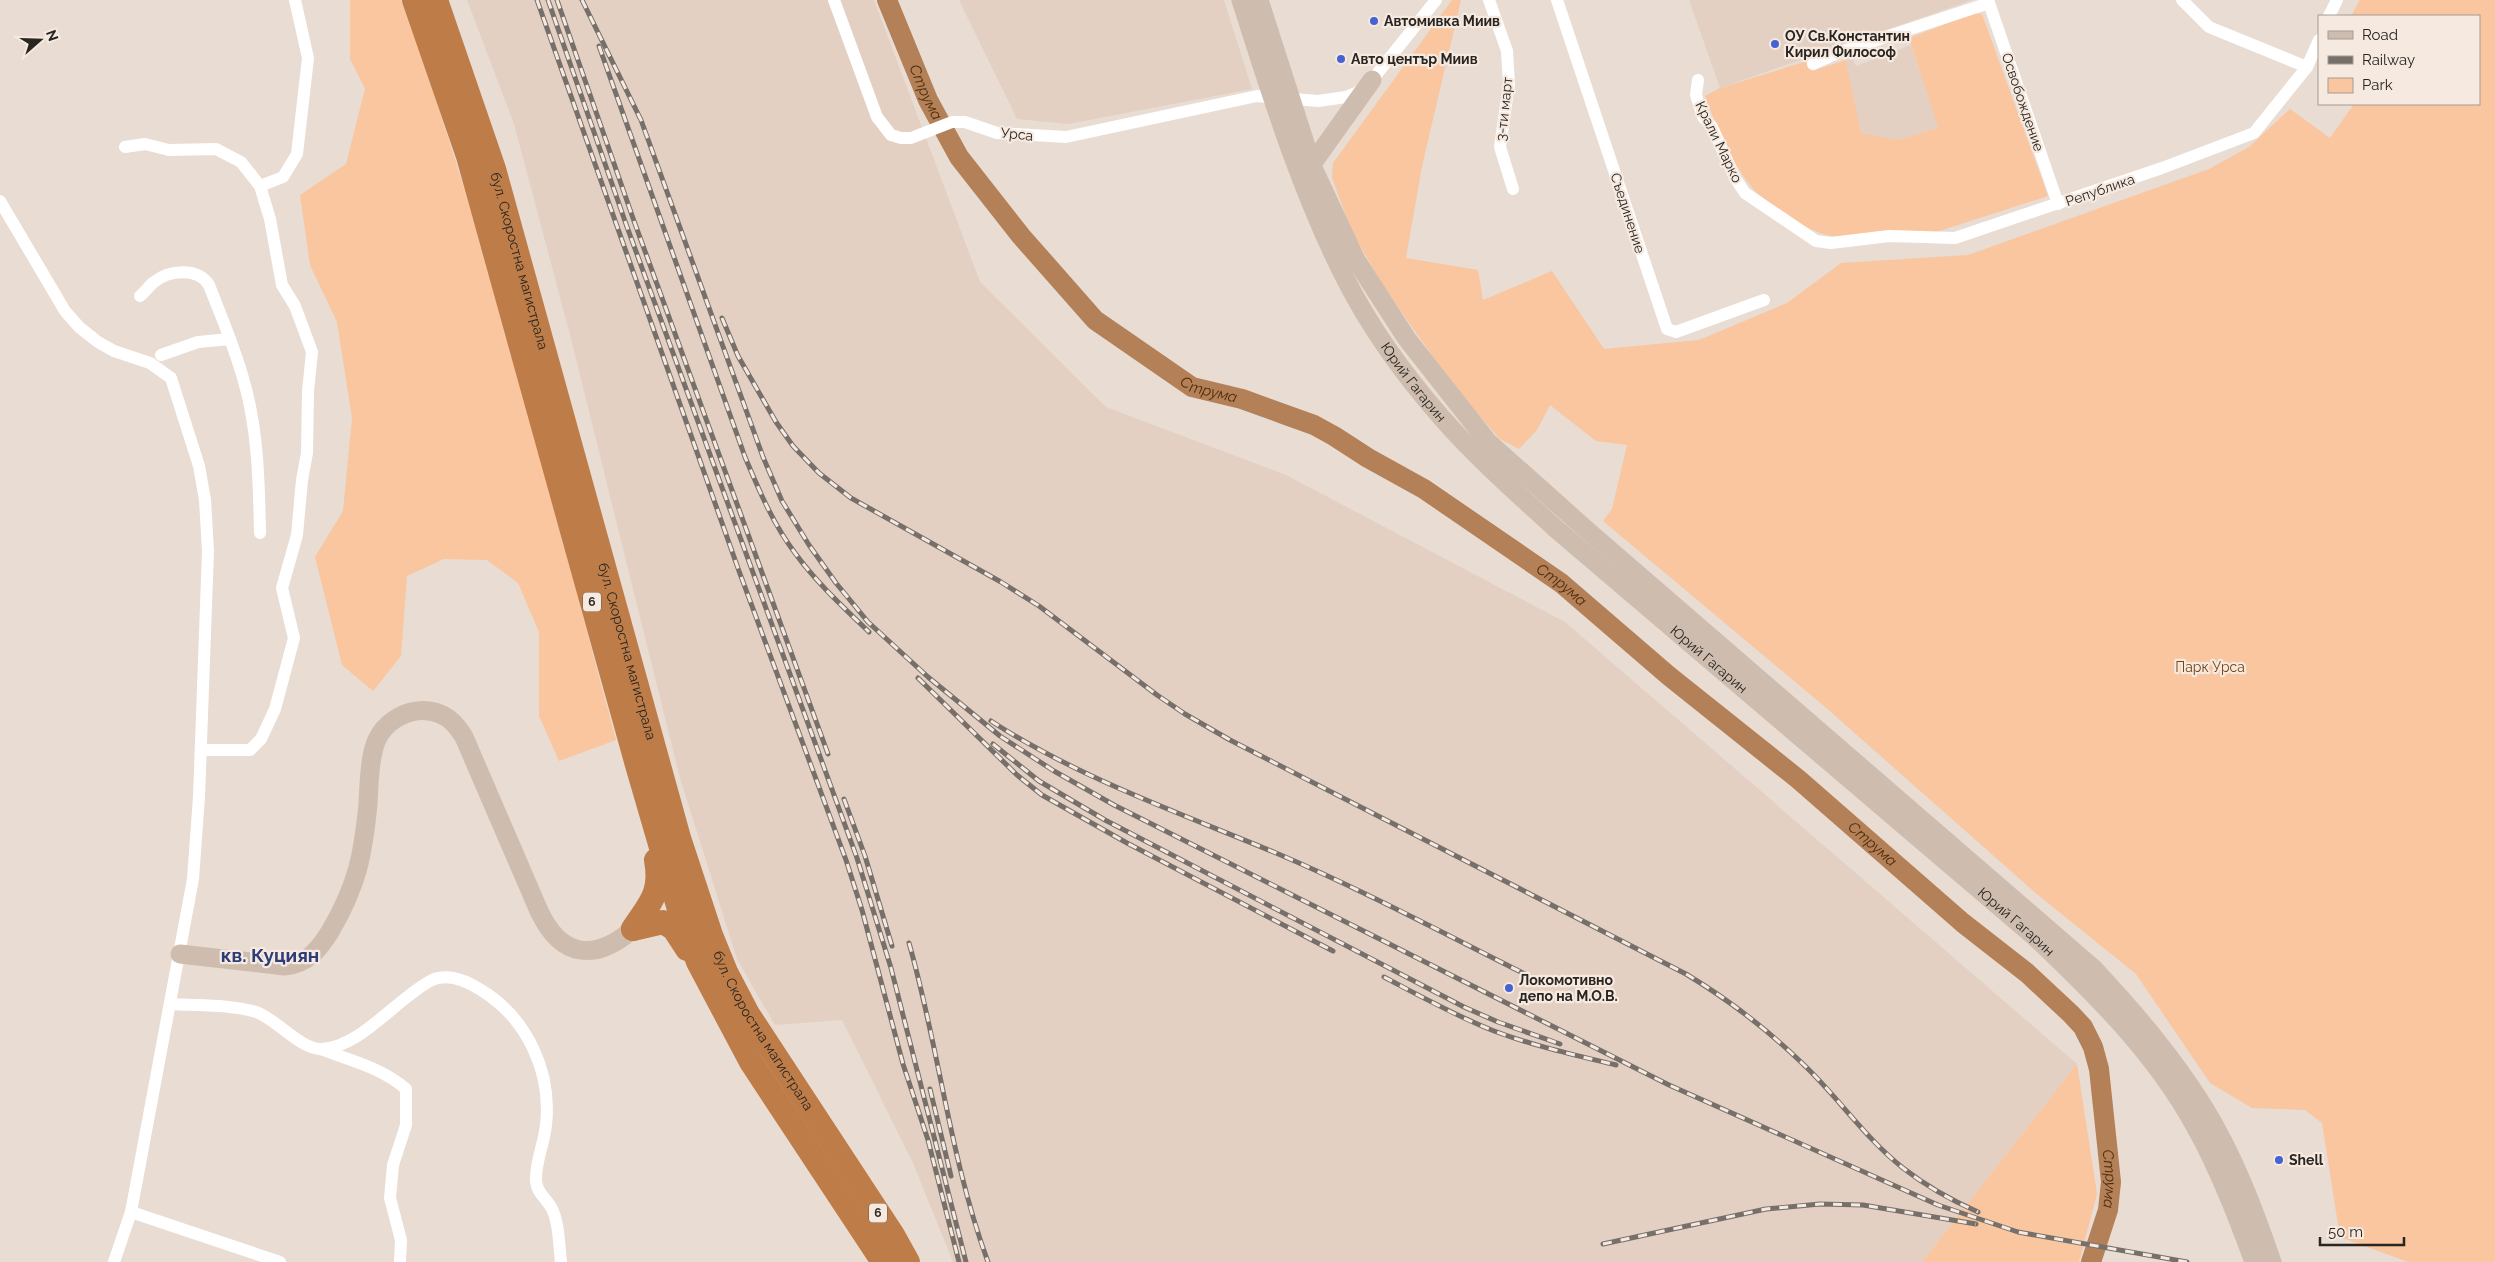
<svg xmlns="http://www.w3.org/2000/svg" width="2495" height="1262" font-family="Raleway,sans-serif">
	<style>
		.built { fill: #e3d0c3 }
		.green { fill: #f9c69f }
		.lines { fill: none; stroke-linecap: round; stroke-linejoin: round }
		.stream { stroke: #b38057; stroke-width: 3 }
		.river { stroke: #b38057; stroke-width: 20 }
		.street { stroke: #fff; stroke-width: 12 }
		.secondary { stroke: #cebdaf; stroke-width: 19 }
		.highway { stroke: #be7d48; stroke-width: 24 }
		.rail-casing { stroke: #77706a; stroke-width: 5 }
		.rail { stroke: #f6e9e0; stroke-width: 3; stroke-dasharray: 9; stroke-linecap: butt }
		.poi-dot { fill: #4562d5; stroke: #f6e9e0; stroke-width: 2 }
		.labels { text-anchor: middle; stroke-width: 4.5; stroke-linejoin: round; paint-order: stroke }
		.shield { fill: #f6e9e0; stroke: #66605a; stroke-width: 1 }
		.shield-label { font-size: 12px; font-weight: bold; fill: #292521 }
		.poi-label { font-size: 14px; font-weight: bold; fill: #292521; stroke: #f6e9e0; text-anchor: start }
		.street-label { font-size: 14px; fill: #292521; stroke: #f6e9e0 }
		.park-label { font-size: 14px; fill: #754211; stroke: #f6e9e0 }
		.water-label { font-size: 15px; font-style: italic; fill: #502c0b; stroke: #f6e9e0 }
		.district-label { font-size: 19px; font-weight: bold; fill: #2c3d77; stroke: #f6e9e0 }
	</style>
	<rect width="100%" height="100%" fill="#e8dcd3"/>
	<g class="built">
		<polygon points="467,0 874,0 980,282 1106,407 1286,475 1565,622 2077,1064 1922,1262 953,1262 913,1163 842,1020 775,1025 737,959 680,778 569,331 514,124"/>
		<polygon points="959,0 1224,0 1252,89 1068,124 1017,119"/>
		<polygon points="1689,0 1972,0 1720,88"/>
		<polygon points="1911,45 1938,128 1898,140 1861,133 1846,60 1852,58 1856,66"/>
	</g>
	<g class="green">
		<path d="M350,0H401C489,241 549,492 616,740L559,761L539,716V632L518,583L487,560L444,559L407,576L401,656L373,691L342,665L315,557L343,511L352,418L337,322L310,265L300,195L346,164L365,89L350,59Z"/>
		<polygon points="1452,0 1461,0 1422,166 1406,258 1478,270 1483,300 1552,271 1604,349 1699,340 1787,303 1841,263 1968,255 2209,169 2249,147 2290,109 2330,138 2354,104 2479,104 2479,16 2351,16 2360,0 2495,0 2495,1262 2408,1262 2340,1237 2322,1123 2305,1110 2252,1108 2210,1083 2136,974 2038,895 1824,706 1603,521 1612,509 1627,445 1596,441 1550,405 1537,430 1519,449 1500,439 1457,391 1384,287 1352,232 1332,178 1333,163"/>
		<path d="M1975,13L1982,14L2048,196L1933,233L1837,237C1817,234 1801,225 1785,214C1773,205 1759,197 1750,185C1730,160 1716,126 1705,96L1720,88L1807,61L1812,71L1846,60L1861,133L1898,140L1938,128L1909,38Z"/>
		<polygon points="2077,1064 2097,1194 2079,1262 1922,1262"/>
	</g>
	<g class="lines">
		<polyline class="stream" points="2092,1257 2095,1262"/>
		<path class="river" id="s1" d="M887,0L928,100L959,157L1021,236L1095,320L1192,387L1242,399L1286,415L1314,425L1334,436L1368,458L1424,489L1561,583L1669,676L1798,779L1963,923L2027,973L2071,1014L2083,1027L2093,1047L2099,1069L2111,1182L2108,1210L2091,1262"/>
		<g class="street">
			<polyline points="834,0 877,117 891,135 901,138 911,138 952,122 965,122 997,133 1066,137 1257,96 1318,101 1346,97 1358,92 1372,80 1436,0"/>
			<polyline points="1489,0 1507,51 1509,84 1500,147 1513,189"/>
			<polyline points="1557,0 1667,329 1676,332 1764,300"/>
			<polyline points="1988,0 2058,204"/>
			<polyline points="2182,0 2209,27 2307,67"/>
			<polyline points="2329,16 2337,0"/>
			<polyline points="1813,64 1840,52 1989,3"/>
			<polyline points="1698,80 1696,95 1703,117 1712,127 1735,178 1745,193 1816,241 1831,243 1889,236 1955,238 2162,168 2254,133 2307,67 2319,40"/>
			<polyline points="125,147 145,144 169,150 216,149 241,162 260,186 270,219 282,285 295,306 312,352 308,391 307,453 302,480 297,535 282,588 294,638 275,709 261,739 250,750 201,750"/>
			<polyline points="260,186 283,177 297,154 308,58 295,0"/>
			<polyline points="0,201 65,311 79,327 98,342 114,351 150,363 171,378 199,466 205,500 208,551 199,797 193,879 131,1212 114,1262"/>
			<path d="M140,296C145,292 149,286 154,282C169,270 198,267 209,285C221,316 234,346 243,378C258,428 259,481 260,533"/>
			<polyline points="161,355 198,342 230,339"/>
			<path d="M170,1004C197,1006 229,1004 256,1012C275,1018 300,1049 321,1049C359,1049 398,997 432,980C448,973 467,981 481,990C527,1018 552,1072 546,1125C544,1144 535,1163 536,1181C537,1193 545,1197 551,1207C559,1221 559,1245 561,1262"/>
			<path d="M323,1050C352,1061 382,1068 406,1089V1125L393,1165L390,1198L401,1240L400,1262"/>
			<polyline points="131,1212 280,1262"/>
		</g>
		<g class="secondary">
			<path id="s2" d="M1241,0C1271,94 1301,192 1346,280C1370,327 1406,377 1441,417C1476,457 1516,492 1555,528L2035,937C2095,994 2155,1053 2195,1126C2219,1169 2237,1216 2254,1262"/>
			<path d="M1259,0L1313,168L1356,260L1407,339L1488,442L1589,532L2094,969C2134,1012 2172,1056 2203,1106C2233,1154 2254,1209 2272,1262"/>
			<polyline points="1312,164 1372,80"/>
			<path d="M180,954L285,966C308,964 320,948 331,930C357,885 363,856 368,804C369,786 369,765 374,748C381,720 414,703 440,714C451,718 458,727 464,737L539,911C561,958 595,962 633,929"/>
		</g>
		<g class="highway">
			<polyline points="414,0 468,156 637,765 678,906 698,962 751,1062 883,1262"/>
			<path id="s3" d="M436,0L494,169L679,838L711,935L726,972L748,1014L893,1235L908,1262"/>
			<path d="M633,929C650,903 662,893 656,860"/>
			<polyline points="633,929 663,922 674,929 687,949"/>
		</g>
		<g class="rail-casing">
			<g id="rail">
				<polyline points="537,0 739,571 846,860 862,910 903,1064 928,1140 959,1262"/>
				<polyline points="548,0 626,224 857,858 891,968 966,1262"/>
				<polyline points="557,0 634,221 828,754"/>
				<polyline points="582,0 641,120 763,457 782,501 809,545 836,583 868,622 928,677 1000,736 1054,771 1114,805 1669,1085 1938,1205 2018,1232 2187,1262"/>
				<path d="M599,46L745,457C759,490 773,524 795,553C816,582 843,607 869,632"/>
				<path d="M722,318L738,356L776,422L793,446L819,473L851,498L1001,582L1039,606L1157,695L1185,714L1230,740L1686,974C1729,1000 1767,1029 1803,1064C1838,1097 1865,1138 1903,1168C1926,1186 1951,1200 1978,1212"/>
				<polyline points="918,678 1017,775 1042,795 1127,843 1333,951"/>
				<path d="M991,721C1079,778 1180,813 1276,853C1361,889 1443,933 1525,974"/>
				<polyline points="993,744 1039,781 1105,820 1464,1007 1498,1022 1560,1044"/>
				<polyline points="844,799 865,856 892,946"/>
				<path d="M909,943C939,1048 950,1159 988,1262"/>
				<path d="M1384,977C1420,996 1456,1016 1494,1031C1534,1046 1575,1055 1616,1065"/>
				<polyline points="930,1089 951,1176"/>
				<polyline points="1603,1244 1766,1209 1820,1204 1863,1205 1976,1224"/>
			</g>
		</g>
		<use href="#rail" class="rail"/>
	</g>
	<g class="poi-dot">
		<circle cx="1374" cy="21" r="5"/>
		<circle cx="1775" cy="44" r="5"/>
		<circle cx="1341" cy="59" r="5"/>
		<circle cx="1509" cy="988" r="5"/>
		<circle cx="2279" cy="1160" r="5"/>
	</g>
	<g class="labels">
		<g class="shield">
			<rect x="583" y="592.5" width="18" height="19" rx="4"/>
			<rect x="869" y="1203.5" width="18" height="19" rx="4"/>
		</g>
		<g class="shield-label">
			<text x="592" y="606">6</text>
			<text x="878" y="1217">6</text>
		</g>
		<g class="poi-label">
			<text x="1384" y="26">Автомивка Миив</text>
			<text x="1785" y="41">ОУ Св.Константин<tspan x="1785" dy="16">Кирил Философ</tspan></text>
			<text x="1351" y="64">Авто център Миив</text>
			<text x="1519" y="985">Локомотивно<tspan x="1519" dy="16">депо на М.О.В.</tspan></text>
			<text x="2289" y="1165">Shell</text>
		</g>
		<g class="street-label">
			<text transform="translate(2023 102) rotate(71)" y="5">Освобождение</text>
			<text transform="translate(1504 109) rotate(-84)" y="5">3-ти март</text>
			<text transform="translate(1017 134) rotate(6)" y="5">Урса</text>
			<text transform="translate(1719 142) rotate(64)" y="5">Крали Марко</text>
			<text transform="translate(2100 190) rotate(-19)" y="5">Република</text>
			<text transform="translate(1628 213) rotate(72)" y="5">Съединение</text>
			<text dy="5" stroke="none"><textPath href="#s3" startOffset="274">бул. Скоростна магистрала</textPath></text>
			<text dy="5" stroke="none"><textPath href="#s2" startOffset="422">Юрий Гагарин</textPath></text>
			<text dy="5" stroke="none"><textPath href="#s3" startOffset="679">бул. Скоростна магистрала</textPath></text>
			<text dy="5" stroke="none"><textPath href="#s2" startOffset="828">Юрий Гагарин</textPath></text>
			<text dy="5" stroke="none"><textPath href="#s2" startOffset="1232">Юрий Гагарин</textPath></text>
			<text dy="5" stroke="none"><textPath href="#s3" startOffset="1084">бул. Скоростна магистрала</textPath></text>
		</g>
		<g class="park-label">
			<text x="2210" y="672">Парк Урса</text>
		</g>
		<g class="water-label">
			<text dy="5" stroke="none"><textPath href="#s1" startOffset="100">Струма</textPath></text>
			<text dy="5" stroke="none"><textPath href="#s1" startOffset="520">Струма</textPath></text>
			<text dy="5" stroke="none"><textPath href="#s1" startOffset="926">Струма</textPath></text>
			<text dy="5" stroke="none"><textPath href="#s1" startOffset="1331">Струма</textPath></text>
			<text dy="5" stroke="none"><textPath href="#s1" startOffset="1766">Струма</textPath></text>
		</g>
		<g class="district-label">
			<text x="270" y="962">кв. Куциян</text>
		</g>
	</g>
	<rect x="2318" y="15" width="162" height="90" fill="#f6e9e0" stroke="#a49b94"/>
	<rect x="2328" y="31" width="25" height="8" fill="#cebdaf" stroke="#a49b94"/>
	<text x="2362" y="40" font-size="15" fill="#292521">Road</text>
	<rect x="2328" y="56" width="25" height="8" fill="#77706a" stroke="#a49b94"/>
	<text x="2362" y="65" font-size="15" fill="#292521">Railway</text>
	<rect x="2328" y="78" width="25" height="15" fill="#f9c69f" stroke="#a49b94"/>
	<text x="2362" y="90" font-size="15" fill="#292521">Park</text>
	<g transform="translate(40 40) rotate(70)" stroke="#f6e9e0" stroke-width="4" paint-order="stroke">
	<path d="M0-4L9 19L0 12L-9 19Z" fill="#292521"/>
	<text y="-8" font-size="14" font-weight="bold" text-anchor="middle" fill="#292521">N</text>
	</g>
	<path d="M2320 1237v8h84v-8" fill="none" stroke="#292521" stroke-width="2.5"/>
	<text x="2328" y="1237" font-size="15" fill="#292521" stroke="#f6e9e0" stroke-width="4" paint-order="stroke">50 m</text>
</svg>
